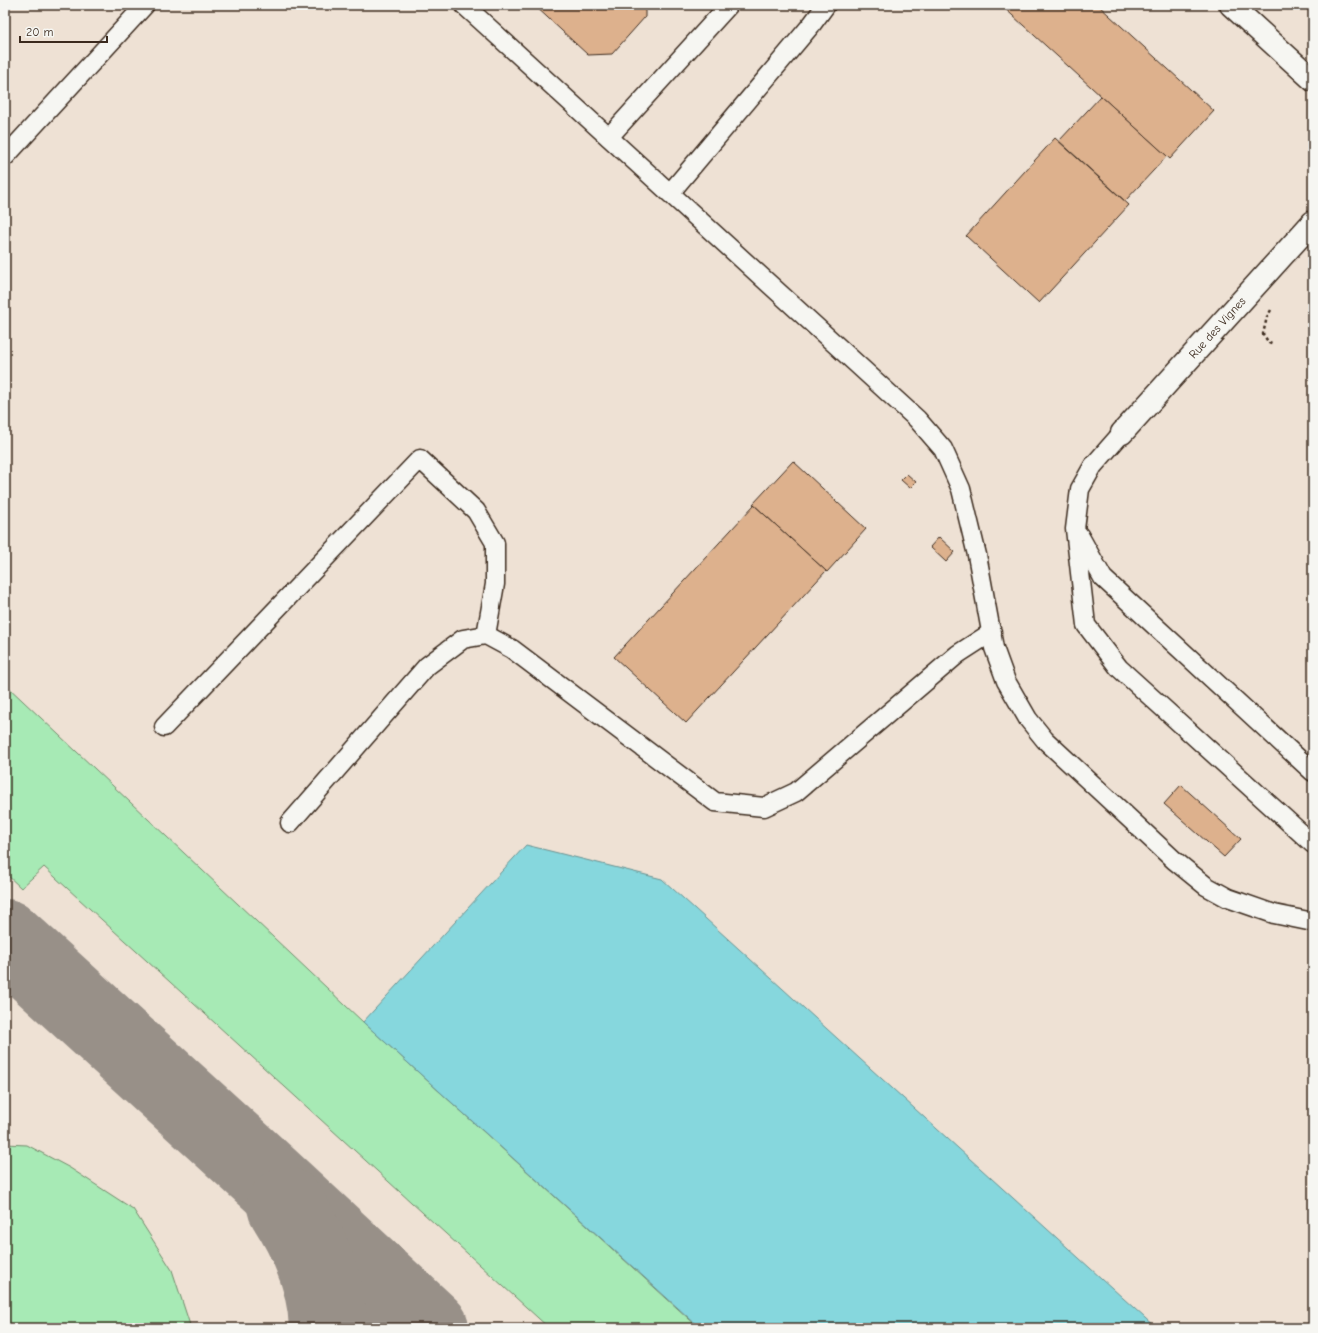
<svg xmlns="http://www.w3.org/2000/svg" width="1318" height="1333" font-family="'Comic Neue',sans-serif">
	<style>
		.built { fill: #eee1d4 }
		.green { fill: #a7eab5; stroke: #718a6a }
		.water { fill: #86d7dd; stroke: #689291 }
		.lines { fill: none; stroke-linecap: round; stroke-linejoin: round }
		.taxiway { stroke: #989088; stroke-width: 78 }
		.building { fill: #ddb18d; stroke: #3b2a1e }
		.lane-casing { stroke: #3b2a1e; stroke-width: 21 }
		.street-casing { stroke: #3b2a1e; stroke-width: 25 }
		.path { stroke: #3b2a1e; stroke-width: 2.5; stroke-dasharray: 3 3; stroke-linecap: butt }
		.lane { stroke: #f6f6f2; stroke-width: 18 }
		.street { stroke: #f6f6f2; stroke-width: 22 }
		.labels { text-anchor: middle; stroke-width: 3; stroke-linejoin: round; paint-order: stroke }
		.street-label { font-size: 12px; fill: #3b2a1e; stroke: #f6f6f2 }
	</style>
	<rect width="100%" height="100%" fill="#f6f6f2"/>
	<filter id="ink" filterUnits="userSpaceOnUse"><feTurbulence type="fractalNoise" baseFrequency=".025" numOctaves="2"/><feDisplacementMap in="SourceGraphic" scale="8" xChannelSelector="R" yChannelSelector="G"/><feConvolveMatrix kernelMatrix="1 2 1 2 8 2 1 2 1" color-interpolation-filters="sRGB"/></filter>
	<g filter="url(#ink)">
		<rect class="built" x="5" y="5" width="1308" height="1323"/>
		<g class="green">
			<polygon points="5,684 363,1022 699,1328 549,1328 44,867 21,888 5,873"/>
			<polygon points="5,1144 27,1145 70,1168 133,1209 172,1270 190,1325 189,1328 5,1328"/>
		</g>
		<polygon class="water" points="526,845 662,879 1156,1328 700,1328 363,1022"/>
		<g class="lines">
			<g class="taxiway">
				<polyline points="5,938 268,1178 430,1328"/>
				<path d="M286,1206C309,1242 327,1285 328,1328"/>
			</g>
		</g>
		<g class="building">
			<polygon points="534,5 645,5 645,17 612,54 588,55"/>
			<polygon points="1001,5 1098,5 1214,111 1170,159"/>
			<polygon points="1101,96 1167,156 1125,201 1059,141"/>
			<polygon points="1055,138 1129,205 1039,303 966,236"/>
			<polygon points="793,461 866,529 827,572 753,504"/>
			<polygon points="907,474 916,482 910,488 901,480"/>
			<polygon points="754,505 826,571 686,723 614,657"/>
			<polygon points="939,537 955,552 946,562 930,547"/>
			<polygon points="1181,785 1241,839 1224,857 1164,804"/>
			<polygon points="1313,1154 1313,1162 1309,1158"/>
		</g>
		<g class="lines">
			<g class="lane-casing">
				<g id="lane">
					<polyline points="464,5 917,419 943,449 961,489 977,555 994,648 1006,681 1028,719 1045,740 1174,860 1206,886 1228,898 1274,914 1313,922"/>
					<polyline points="609,137 729,5"/>
					<polyline points="5,157 145,5"/>
					<polyline points="670,193 812,24 826,5"/>
					<polyline points="1122,433 1093,466 1080,489 1075,529 1086,625 1119,668 1313,844"/>
					<polyline points="1079,535 1103,578 1313,772"/>
					<polyline points="164,727 420,459 476,511 495,543 495,584 486,635"/>
					<polyline points="290,823 427,666 463,639 486,635 512,649 715,802 764,807 796,792 958,654 992,632"/>
				</g>
			</g>
			<g class="street-casing">
				<g id="street">
					<polyline points="1231,5 1313,80"/>
					<path id="s1" d="M1122,433L1313,222"/>
				</g>
			</g>
			<polyline class="path" points="1271,310 1267,317 1263,334 1269,343 1274,345"/>
			<use href="#lane" class="lane"/>
			<use href="#street" class="street"/>
		</g>
	</g>
	<g class="labels">
		<g class="street-label">
			<text dy="4" stroke="none"><textPath href="#s1" startOffset="142">Rue des Vignes</textPath></text>
		</g>
	</g>
	<rect width="1318" height="1333" fill="none" stroke="#f6f6f2" stroke-width="20"/>
	<rect x="10" y="10" width="1298" height="1313" fill="none" stroke="#3b2a1e" stroke-width="1.5" filter="url(#ink)"/>
	<path d="M20 36v6h87v-6" fill="none" stroke="#3b2a1e" stroke-width="2"/>
	<text x="26" y="36" font-size="12" fill="#3b2a1e" stroke="#f6f6f2" stroke-width="3" paint-order="stroke">20 m</text>
</svg>
